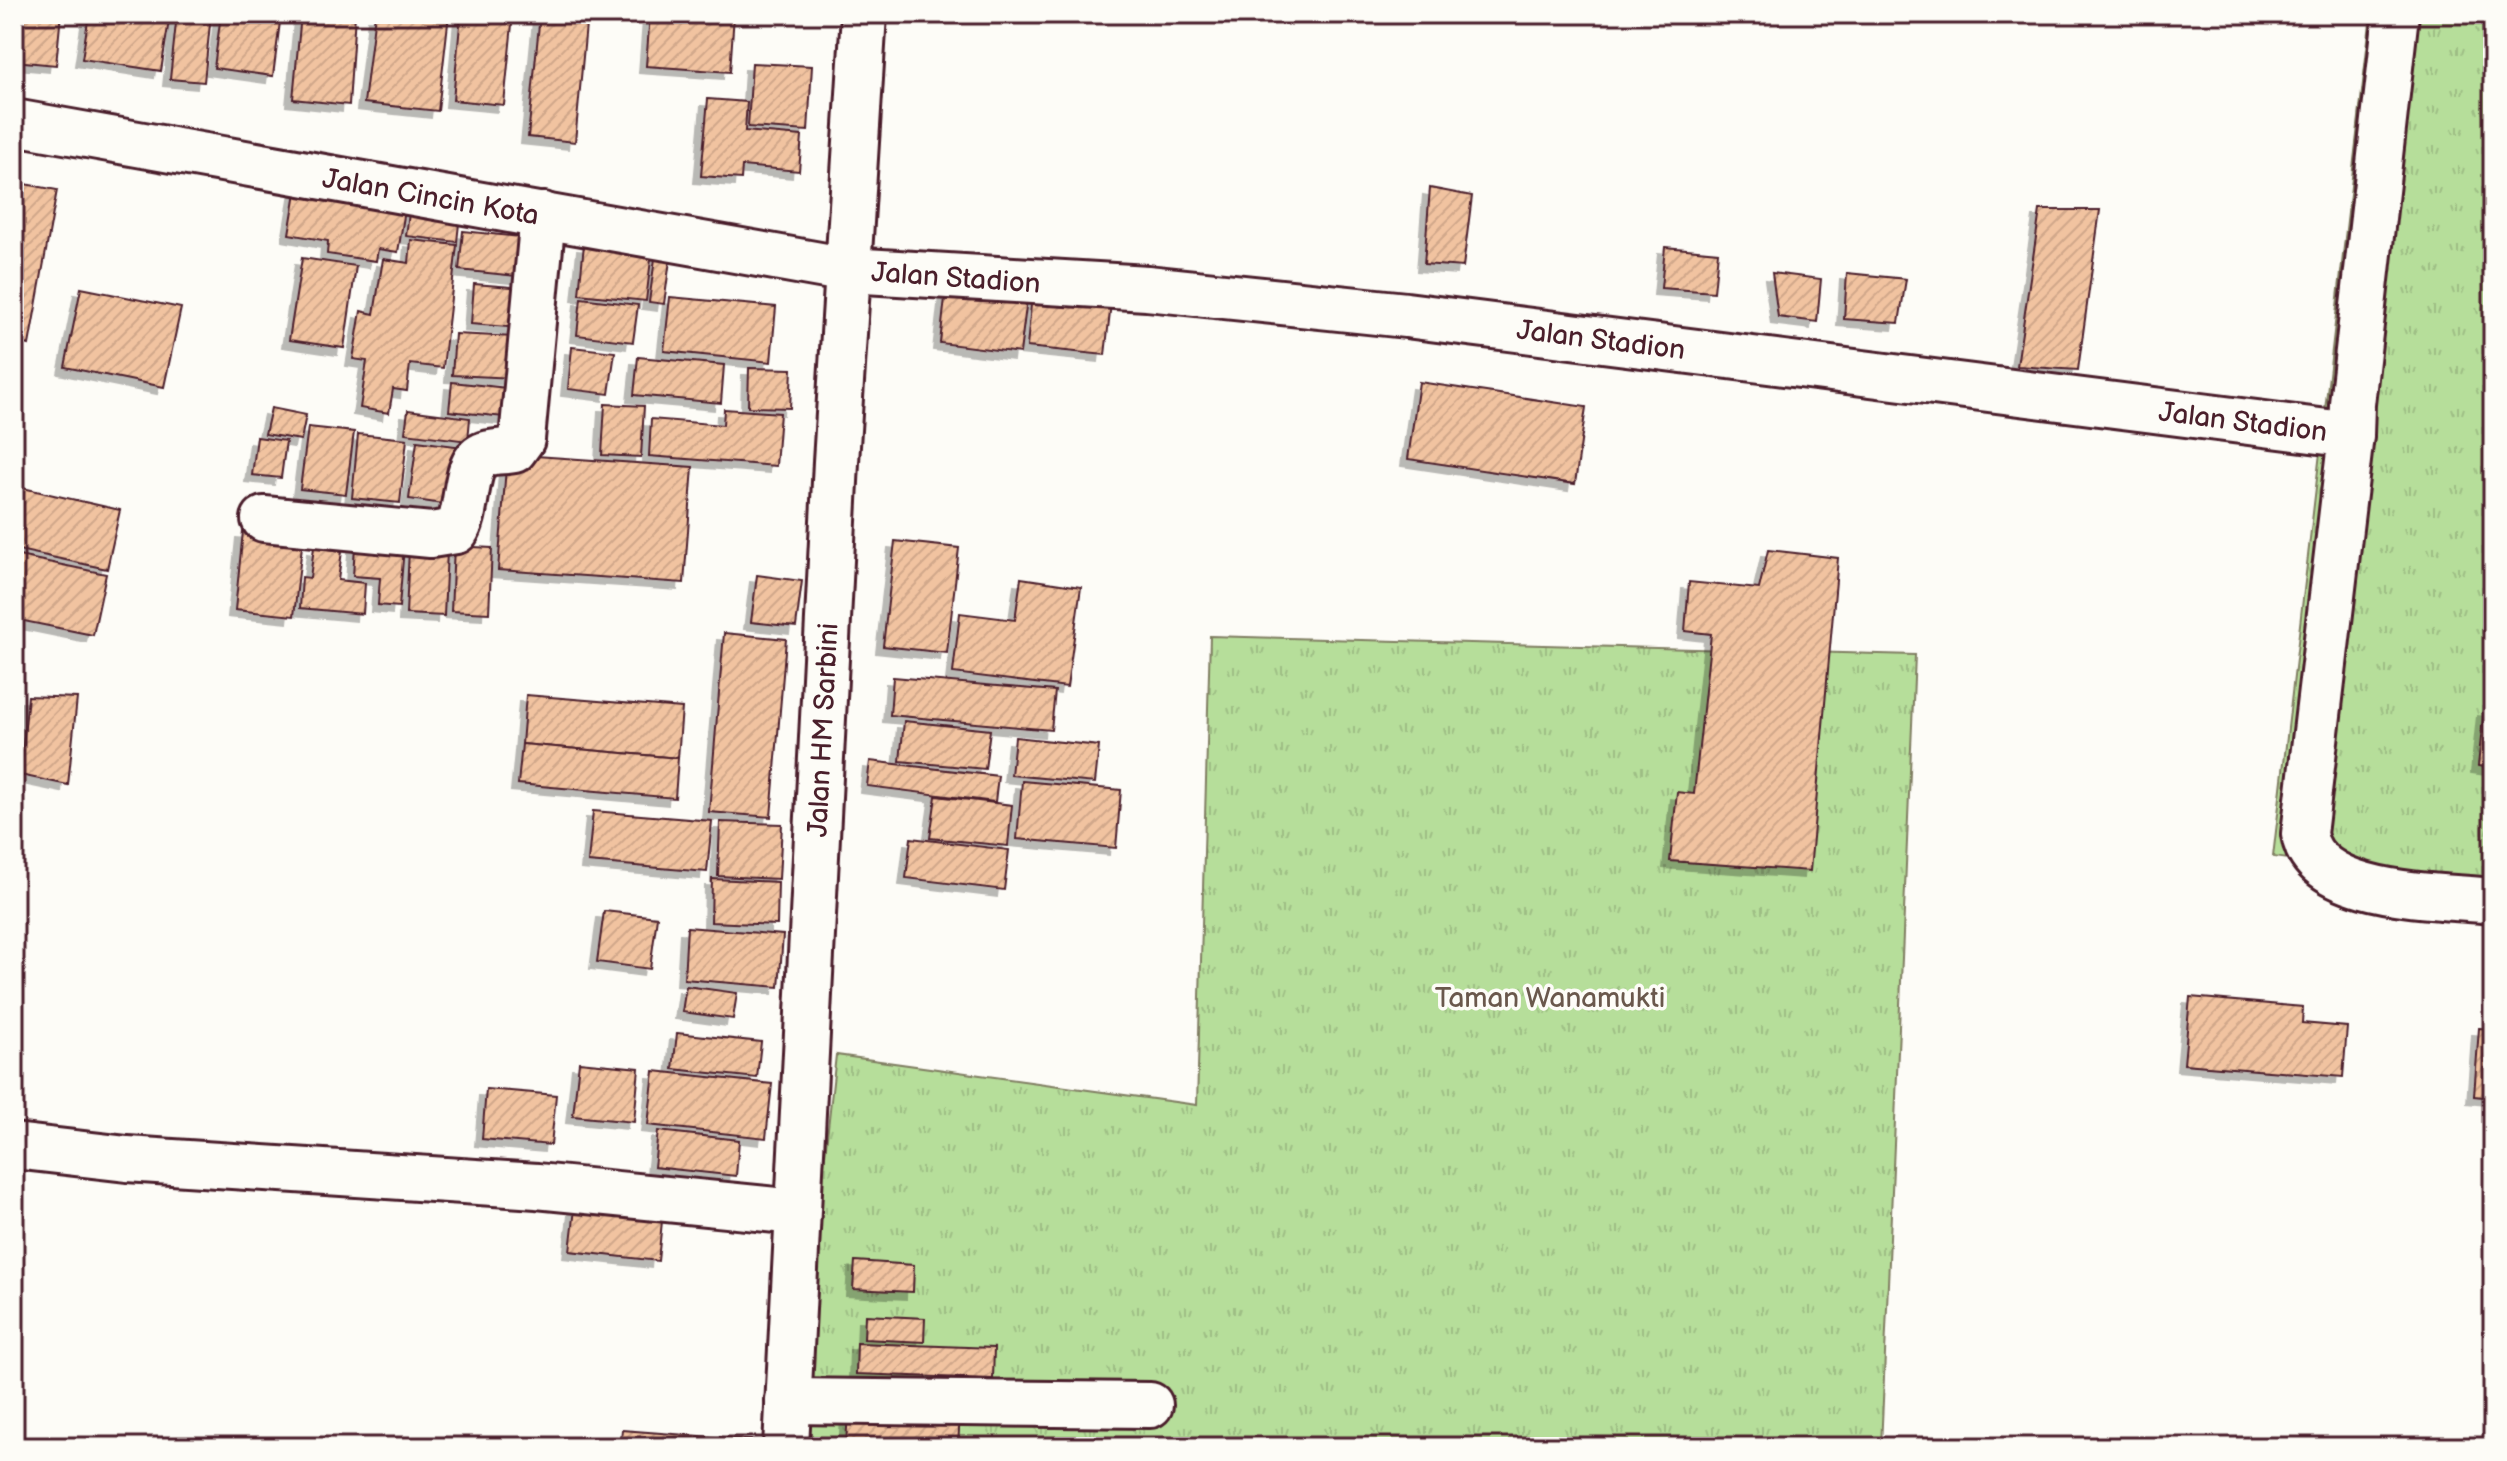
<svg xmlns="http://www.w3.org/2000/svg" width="2507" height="1461" font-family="'Balsamiq Sans',sans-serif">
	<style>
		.park { fill: url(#park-tufts); stroke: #807e62; stroke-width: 2 }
		.building { fill: url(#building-hatch); stroke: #4a1f2b; stroke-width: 2; filter: url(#shadow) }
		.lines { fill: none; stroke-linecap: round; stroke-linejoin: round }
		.minor-casing { stroke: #4a1f2b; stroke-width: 50 }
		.major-casing { stroke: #4a1f2b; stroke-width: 50 }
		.minor { stroke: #fdfcf7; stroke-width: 44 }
		.major { stroke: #fdfcf7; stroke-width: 44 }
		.labels { text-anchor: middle; stroke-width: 7; stroke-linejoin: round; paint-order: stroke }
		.street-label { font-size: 28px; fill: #4a1f2b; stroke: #fdfcf7 }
		.park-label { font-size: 28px; fill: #6a584c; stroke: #fdfcf7 }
	</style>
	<defs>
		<pattern id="park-tufts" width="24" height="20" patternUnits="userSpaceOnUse" patternTransform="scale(2)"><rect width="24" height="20" fill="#b6de9a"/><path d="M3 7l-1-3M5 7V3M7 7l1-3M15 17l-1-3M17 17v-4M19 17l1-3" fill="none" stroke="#9ebe85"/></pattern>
		<pattern id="building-hatch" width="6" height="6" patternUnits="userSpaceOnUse" patternTransform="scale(2)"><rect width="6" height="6" fill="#f1c3a0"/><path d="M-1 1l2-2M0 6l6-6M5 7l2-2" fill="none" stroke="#d0a78a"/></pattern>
		<filter id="shadow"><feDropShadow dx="-7" dy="7" stdDeviation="0" flood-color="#0004"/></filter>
	</defs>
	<rect width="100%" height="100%" fill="#fdfcf7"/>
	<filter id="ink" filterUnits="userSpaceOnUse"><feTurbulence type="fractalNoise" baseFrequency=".0125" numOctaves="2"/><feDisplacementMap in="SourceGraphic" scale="16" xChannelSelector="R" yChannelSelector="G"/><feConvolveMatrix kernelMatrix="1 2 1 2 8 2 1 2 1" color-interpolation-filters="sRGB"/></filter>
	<g filter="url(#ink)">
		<g class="park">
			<polygon points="2371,14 2493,14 2493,886 2273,857"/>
			<polygon points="1210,636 1915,655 1881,1447 793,1447 836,1055 1197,1105"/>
		</g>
		<g class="building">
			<polygon points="14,14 61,14 56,65 14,61"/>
			<polygon points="89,14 170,14 161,71 82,59"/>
			<polygon points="177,14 211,14 204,82 170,79"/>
			<polygon points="221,14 281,14 273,76 214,68"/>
			<polygon points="301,14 355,14 349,105 293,99"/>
			<polygon points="375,14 449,14 438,111 364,103"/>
			<polygon points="461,14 513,14 504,105 453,100"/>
			<polygon points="540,14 587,14 575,142 528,137"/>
			<polygon points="650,14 734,14 730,72 646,66"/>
			<polygon points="752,63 812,66 808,131 748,127"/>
			<polygon points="708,99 747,102 745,131 802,136 799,171 742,166 741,179 701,176"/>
			<polygon points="14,182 57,190 29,345 14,342"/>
			<polygon points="297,186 406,204 398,252 378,249 376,261 327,254 328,241 289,234"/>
			<polygon points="1430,188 1472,196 1463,267 1424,264"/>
			<polygon points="411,198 461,205 457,242 406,236"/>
			<polygon points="2040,210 2100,210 2078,370 2017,366"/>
			<polygon points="463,231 530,238 526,277 459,270"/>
			<polygon points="411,240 457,245 443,368 410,364 407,391 393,389 389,413 360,408 367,361 353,359 361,311 374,314 383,259 409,263"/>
			<polygon points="584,244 652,251 646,301 579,294"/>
			<polygon points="1665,247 1718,252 1714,292 1661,288"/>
			<polygon points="656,251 671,253 664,304 649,302"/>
			<polygon points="302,258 356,266 344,348 289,340"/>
			<polygon points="1772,273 1821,279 1817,322 1778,317"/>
			<polygon points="1847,273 1906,279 1899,323 1844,319"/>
			<polygon points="474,284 524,288 520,328 471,324"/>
			<polygon points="81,288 181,308 164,387 65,367"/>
			<polygon points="946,289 1027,299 1020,353 940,343"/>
			<polygon points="1032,294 1111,303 1105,355 1027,347"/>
			<polygon points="670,297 776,307 771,362 664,351"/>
			<polygon points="581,298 638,305 633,342 577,335"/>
			<polygon points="455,334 516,337 515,378 452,375"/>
			<polygon points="572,347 615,352 609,394 568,389"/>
			<polygon points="638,357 724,365 721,403 634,395"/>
			<polygon points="749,368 792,369 790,408 748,407"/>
			<polygon points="452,382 516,389 513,418 449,411"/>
			<polygon points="1419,382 1586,407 1575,484 1408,459"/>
			<polygon points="605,404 644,406 641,457 602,455"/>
			<polygon points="271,408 306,415 301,440 265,434"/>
			<polygon points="724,409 780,413 776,466 649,456 651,419 723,425"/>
			<polygon points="408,410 470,418 468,441 405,433"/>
			<polygon points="308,427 354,432 346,494 300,489"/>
			<polygon points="358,434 407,439 400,503 352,498"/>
			<polygon points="257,437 286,441 281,478 252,475"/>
			<polygon points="417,441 471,448 463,507 409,499"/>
			<polygon points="507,454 693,467 684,583 498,570"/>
			<polygon points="14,486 120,510 107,569 14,549"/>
			<polygon points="243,531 303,537 294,616 235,610"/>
			<polygon points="356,532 405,535 399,607 378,605 380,578 353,576"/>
			<polygon points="895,541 959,548 947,653 883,646"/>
			<polygon points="454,546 492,548 489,613 451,611"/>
			<polygon points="314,547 342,551 338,580 365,583 363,614 300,608 302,577 310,578"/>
			<polygon points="409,549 447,551 444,616 406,614"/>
			<polygon points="1768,550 1838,558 1810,871 1670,861 1677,792 1694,794 1711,634 1685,631 1689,582 1759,589"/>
			<polygon points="14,555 106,574 93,635 14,619"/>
			<polygon points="757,575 802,581 796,627 751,622"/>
			<polygon points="1021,578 1081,587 1067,687 953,673 960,613 1015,620"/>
			<polygon points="724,633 786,639 771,817 709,812"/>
			<polygon points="893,677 1055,691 1051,730 890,715"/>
			<polygon points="526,695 682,708 678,758 522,744"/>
			<polygon points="28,696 77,698 68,785 20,775"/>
			<polygon points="2484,709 2493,710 2493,768 2478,766"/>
			<polygon points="904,721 990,730 985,769 900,761"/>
			<polygon points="1015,737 1099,746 1095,783 1011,775"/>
			<polygon points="522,744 678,758 675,798 518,784"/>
			<polygon points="870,761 998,776 995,802 867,786"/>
			<polygon points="1022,781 1121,790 1116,848 1017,839"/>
			<polygon points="936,796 1012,805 1008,846 930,838"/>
			<polygon points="593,811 712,821 707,872 588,862"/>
			<polygon points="720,822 782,824 779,879 718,876"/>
			<polygon points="911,838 1009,850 1004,890 906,878"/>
			<polygon points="712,879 778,882 777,925 711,922"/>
			<polygon points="604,911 657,917 650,969 597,962"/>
			<polygon points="687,927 783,935 779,987 684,979"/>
			<polygon points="686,986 737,993 733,1019 682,1012"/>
			<polygon points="2190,997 2303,1007 2302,1023 2347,1027 2343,1077 2184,1064"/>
			<polygon points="2479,1028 2493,1029 2493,1098 2474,1096"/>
			<polygon points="677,1033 761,1042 757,1078 673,1069"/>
			<polygon points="579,1062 639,1068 634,1122 573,1116"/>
			<polygon points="654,1071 772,1084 766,1138 648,1125"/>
			<polygon points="486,1089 556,1095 551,1145 482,1139"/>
			<polygon points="658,1131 739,1140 736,1176 654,1167"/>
			<polygon points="576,1200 663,1211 658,1261 570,1251"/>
			<polygon points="855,1261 914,1265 913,1292 853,1289"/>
			<polygon points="865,1315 925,1318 924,1342 864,1339"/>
			<polygon points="857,1343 994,1348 993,1379 856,1374"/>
			<polygon points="848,1409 960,1412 958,1447 846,1447"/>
			<polygon points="622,1430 764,1441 763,1447 620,1447"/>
		</g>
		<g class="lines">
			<g class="minor-casing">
				<g id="minor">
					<path d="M14,122L848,270L1147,288L1406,315L2351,435L2304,834C2314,899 2441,895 2493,901"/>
					<polyline points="2351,435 2352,404 2396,14"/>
					<path d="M264,519L431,535L456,531C469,512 463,464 483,455C491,451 505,452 514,450L522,439L543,215"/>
					<polyline points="14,1146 127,1159 537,1186 796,1212"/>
					<polyline points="788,1401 1150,1405"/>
				</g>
			</g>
			<g class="major-casing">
				<polyline id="major" points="786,1447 836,462 864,14"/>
			</g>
			<use href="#minor" class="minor"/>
			<use href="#major" class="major"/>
		</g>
	</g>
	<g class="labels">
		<g class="street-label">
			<text transform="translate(431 196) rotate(10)" y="10">Jalan Cincin Kota</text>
			<text transform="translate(956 277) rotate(4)" y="10">Jalan Stadion</text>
			<text transform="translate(1601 339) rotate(7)" y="10">Jalan Stadion</text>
			<text transform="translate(2243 421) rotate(7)" y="10">Jalan Stadion</text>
			<text transform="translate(822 730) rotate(-87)" y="10">Jalan HM Sarbini</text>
		</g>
		<g class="park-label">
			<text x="1550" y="1007">Taman Wanamukti</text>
		</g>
	</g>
	<rect width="2507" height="1461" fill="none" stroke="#fdfcf7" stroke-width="48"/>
	<rect x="24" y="24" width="2459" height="1413" fill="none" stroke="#4a1f2b" stroke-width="3" filter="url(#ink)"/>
</svg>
